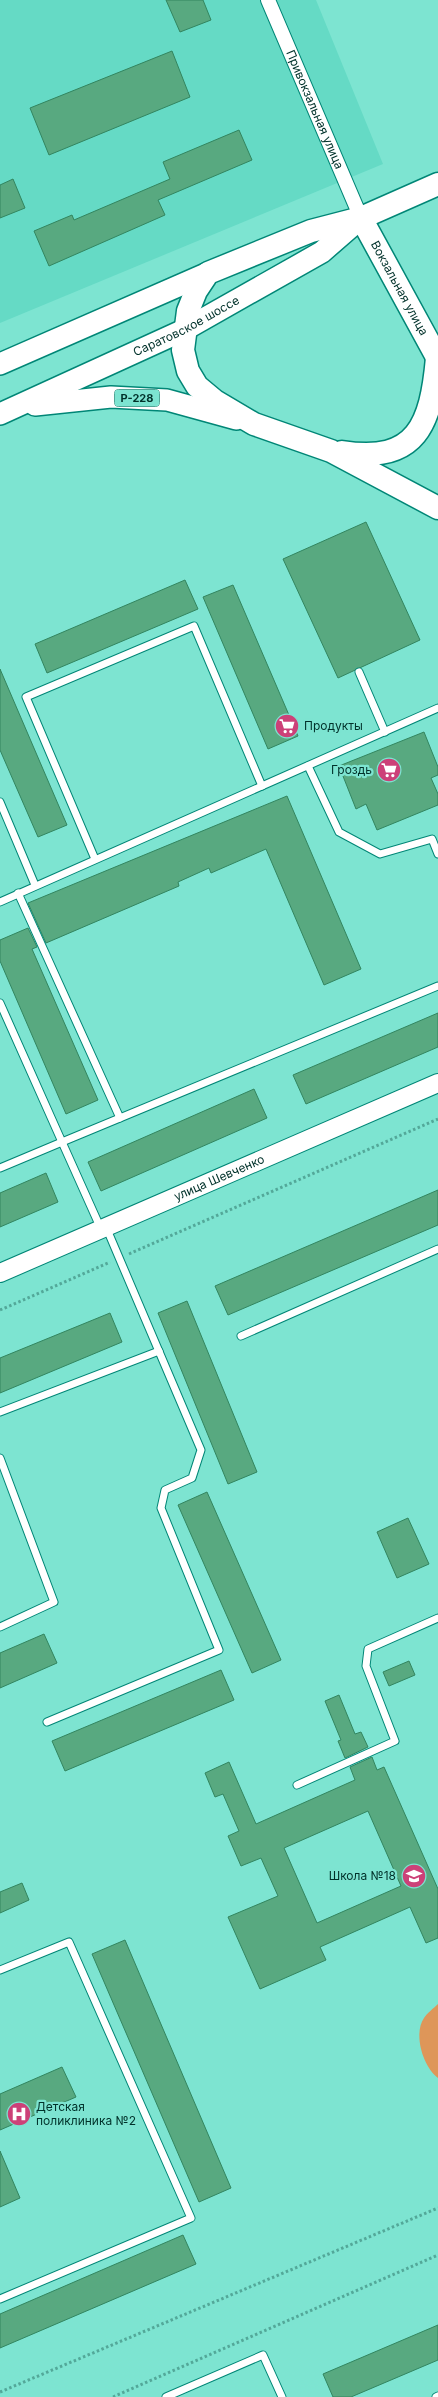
<svg xmlns="http://www.w3.org/2000/svg" width="438" height="2397" font-family="Inter,sans-serif">
	<style>
		.built { fill: #65dac5 }
		.green { fill: #de9659 }
		.building { fill: #58a980; stroke: #32855f; fill-rule: evenodd }
		.lines { fill: none; stroke-linecap: round; stroke-linejoin: round }
		.service-casing { stroke: #008676; stroke-width: 9 }
		.minor-casing { stroke: #008676; stroke-width: 16 }
		.tertiary-casing { stroke: #008676; stroke-width: 20 }
		.primary-casing { stroke: #008676; stroke-width: 24 }
		.trunk-casing { stroke: #008676; stroke-width: 25 }
		.path { stroke: #53a899; stroke-width: 3; stroke-dasharray: 2.5 2.5; stroke-linecap: butt }
		.service { stroke: #fff; stroke-width: 7 }
		.minor { stroke: #fff; stroke-width: 14 }
		.tertiary { stroke: #fff; stroke-width: 18 }
		.primary { stroke: #fff; stroke-width: 21 }
		.trunk { stroke: #fff; stroke-width: 22 }
		.labels { text-anchor: middle; stroke-width: 4.5; stroke-linejoin: round; paint-order: stroke }
		.shield { fill: #7de4d1; stroke: #26675c; stroke-width: 1 }
		.shield-label { font-size: 11px; font-weight: bold; fill: #00312a }
		.street-label { font-size: 12px; fill: #00312a; stroke: #7de4d1 }
		.poi-label { font-size: 12px; fill: #00312a; stroke: #7de4d1; text-anchor: start }
	</style>
	<rect width="100%" height="100%" fill="#7de4d1"/>
	<polygon class="built" points="0,0 316,0 383,164 0,323"/>
	<path class="green" d="M438,2004V2078C423,2067 413,2034 424,2018C427,2013 434,2008 438,2004Z"/>
	<g class="building">
		<polygon points="166,0 203,0 211,20 180,32"/>
		<polygon points="172,51 190,97 49,155 30,108"/>
		<polygon points="239,130 252,160 158,200 165,215 49,266 34,231 72,215 74,220 170,179 163,162"/>
		<polygon points="13,179 25,208 0,218 0,185"/>
		<polygon points="366,522 420,640 338,678 283,559"/>
		<polygon points="185,580 198,609 47,673 35,644"/>
		<polygon points="233,585 298,736 268,749 203,597"/>
		<polygon points="0,669 67,825 38,837 0,750"/>
		<polygon points="424,732 438,767 438,775 431,778 438,794 438,805 377,830 366,804 356,809 339,766"/>
		<polygon points="287,796 361,969 324,985 266,849 211,873 209,868 178,882 179,886 46,943 28,903"/>
		<polygon points="28,928 37,947 32,949 98,1100 66,1114 0,961 0,940"/>
		<polygon points="438,1013 438,1047 306,1104 293,1075"/>
		<polygon points="254,1089 267,1118 101,1191 88,1162"/>
		<polygon points="46,1173 58,1202 0,1227 0,1193"/>
		<polygon points="438,1190 438,1225 228,1315 215,1286"/>
		<polygon points="187,1301 257,1472 228,1484 158,1313"/>
		<polygon points="110,1313 122,1342 0,1393 0,1358"/>
		<polygon points="207,1492 281,1660 252,1673 178,1505"/>
		<polygon points="408,1518 429,1564 397,1578 377,1532"/>
		<polygon points="44,1634 57,1663 0,1688 0,1653"/>
		<polygon points="409,1661 415,1675 389,1686 383,1672"/>
		<polygon points="221,1670 234,1700 65,1771 52,1741"/>
		<polygon points="339,1695 355,1734 361,1732 368,1747 345,1758 338,1741 341,1740 325,1701"/>
		<path d="M372,1757L377,1770L384,1767L438,1889V1938L426,1943L410,1907L320,1947L326,1960L260,1989L228,1917L278,1896L261,1858L241,1866L228,1836L239,1831L223,1794L215,1797L205,1773L229,1762L256,1824L355,1780L350,1767ZM368,1811L401,1886L317,1923L284,1848Z"/>
		<polygon points="22,1883 29,1900 0,1913 0,1892"/>
		<polygon points="125,1940 231,2188 199,2202 92,1954"/>
		<polygon points="62,2067 76,2097 0,2130 0,2094"/>
		<polygon points="0,2151 20,2198 0,2207"/>
		<polygon points="183,2235 196,2264 0,2348 0,2314"/>
		<polygon points="438,2325 438,2360 351,2397 333,2397 323,2374"/>
	</g>
	<g class="lines">
		<g class="service-casing">
			<g id="service">
				<polyline points="359,672 385,732"/>
				<polyline points="308,766 339,832 380,854 432,839 438,854"/>
				<polyline points="0,802 35,885"/>
				<polyline points="95,859 26,697 194,626 262,786"/>
				<polyline points="18,893 120,1118"/>
				<polyline points="0,902 438,708"/>
				<polyline points="0,1003 62,1142 438,986"/>
				<polyline points="0,1168 62,1142 101,1229"/>
				<polyline points="241,1336 438,1249"/>
				<polyline points="0,1412 159,1351"/>
				<polyline points="0,1458 54,1602 0,1627"/>
				<polyline points="47,1722 219,1650 161,1508 165,1490 192,1478 201,1450 106,1227"/>
				<polyline points="297,1785 395,1741 366,1666 368,1649 438,1618"/>
				<polyline points="0,1970 69,1942 191,2218 0,2299"/>
				<polyline points="166,2397 263,2355 282,2397"/>
				<polyline points="436,2397 438,2396"/>
			</g>
		</g>
		<g class="minor-casing">
			<g id="minor">
				<path id="s1" d="M268,0L361,218"/>
			</g>
		</g>
		<g class="tertiary-casing">
			<g id="tertiary">
				<path id="s2" d="M0,1273L438,1083"/>
			</g>
		</g>
		<g class="primary-casing">
			<g id="primary">
				<polyline points="0,364 208,273"/>
				<polyline points="35,405 111,397 167,400 236,419"/>
				<path id="s3" d="M0,414L184,330L322,252L361,218"/>
			</g>
		</g>
		<g class="trunk-casing">
			<g id="trunk">
				<polyline points="438,184 361,218 311,231 208,273 196,291 188,311 183,350 188,371 197,386 215,401 254,424 331,451 438,508"/>
				<path id="s4" d="M361,218L438,359"/>
				<path d="M342,452C417,464 431,424 437,358"/>
			</g>
		</g>
		<g class="path">
			<polyline points="129,1254 438,1119"/>
			<polyline points="0,1310 110,1262"/>
			<polyline points="0,2392 438,2208"/>
			<polyline points="113,2397 438,2255"/>
		</g>
		<use href="#service" class="service"/>
		<use href="#minor" class="minor"/>
		<use href="#tertiary" class="tertiary"/>
		<use href="#primary" class="primary"/>
		<use href="#trunk" class="trunk"/>
	</g>
	<defs>
		<g id="supermarket-disc" transform="scale(1.25)"><circle r="9.5" fill="#cc4178" stroke="#7de4d1"/><path d="M-6-5.5h2.5l.6 2H6L4.5 2H-2.5L-4.4-4H-6ZM-1.5 3.2a1.3 1.3 0 1 0 .1 0ZM3 3.2a1.3 1.3 0 1 0 .1 0Z" fill="#fff"/></g>
		<g id="school-disc" transform="scale(1.25)"><circle r="9.5" fill="#cc4178" stroke="#7de4d1"/><path d="M0-5L7-2L0 1L-7-2ZM-4 1L0 2.5L4 1V4Q0 6-4 4Z" fill="#fff"/></g>
		<g id="hospital-disc" transform="scale(1.25)"><circle r="9.5" fill="#cc4178" stroke="#7de4d1"/><path d="M-5-5h3v3.5h4V-5h3V5h-3V1.5h-4V5h-3Z" fill="#fff"/></g>
	</defs>
	<g fill-rule="evenodd">
		<use href="#supermarket-disc" x="287" y="726"/>
		<use href="#supermarket-disc" x="389" y="770"/>
		<use href="#school-disc" x="414" y="1876"/>
		<use href="#hospital-disc" x="19" y="2114"/>
	</g>
	<g class="labels">
		<rect class="shield" x="114.5" y="389.5" width="45" height="17" rx="4"/>
		<g class="shield-label">
			<text x="137" y="402">Р-228</text>
		</g>
		<g class="street-label">
			<text dy="4" stroke="none"><textPath href="#s1" startOffset="119">Привокзальная улица</textPath></text>
			<text dy="4" stroke="none"><textPath href="#s4" startOffset="80">Вокзальная улица</textPath></text>
			<text dy="4" stroke="none"><textPath href="#s3" startOffset="206">Саратовское шоссе</textPath></text>
			<text dy="4" stroke="none"><textPath href="#s2" startOffset="239">улица Шевченко</textPath></text>
		</g>
		<g class="poi-label">
			<text x="304" y="730">Продукты</text>
			<text x="372" y="774" text-anchor="end">Гроздь</text>
			<text x="396" y="1880" text-anchor="end">Школа №18</text>
			<text x="36" y="2111">Детская<tspan x="36" dy="14">поликлиника №2</tspan></text>
		</g>
	</g>
</svg>
